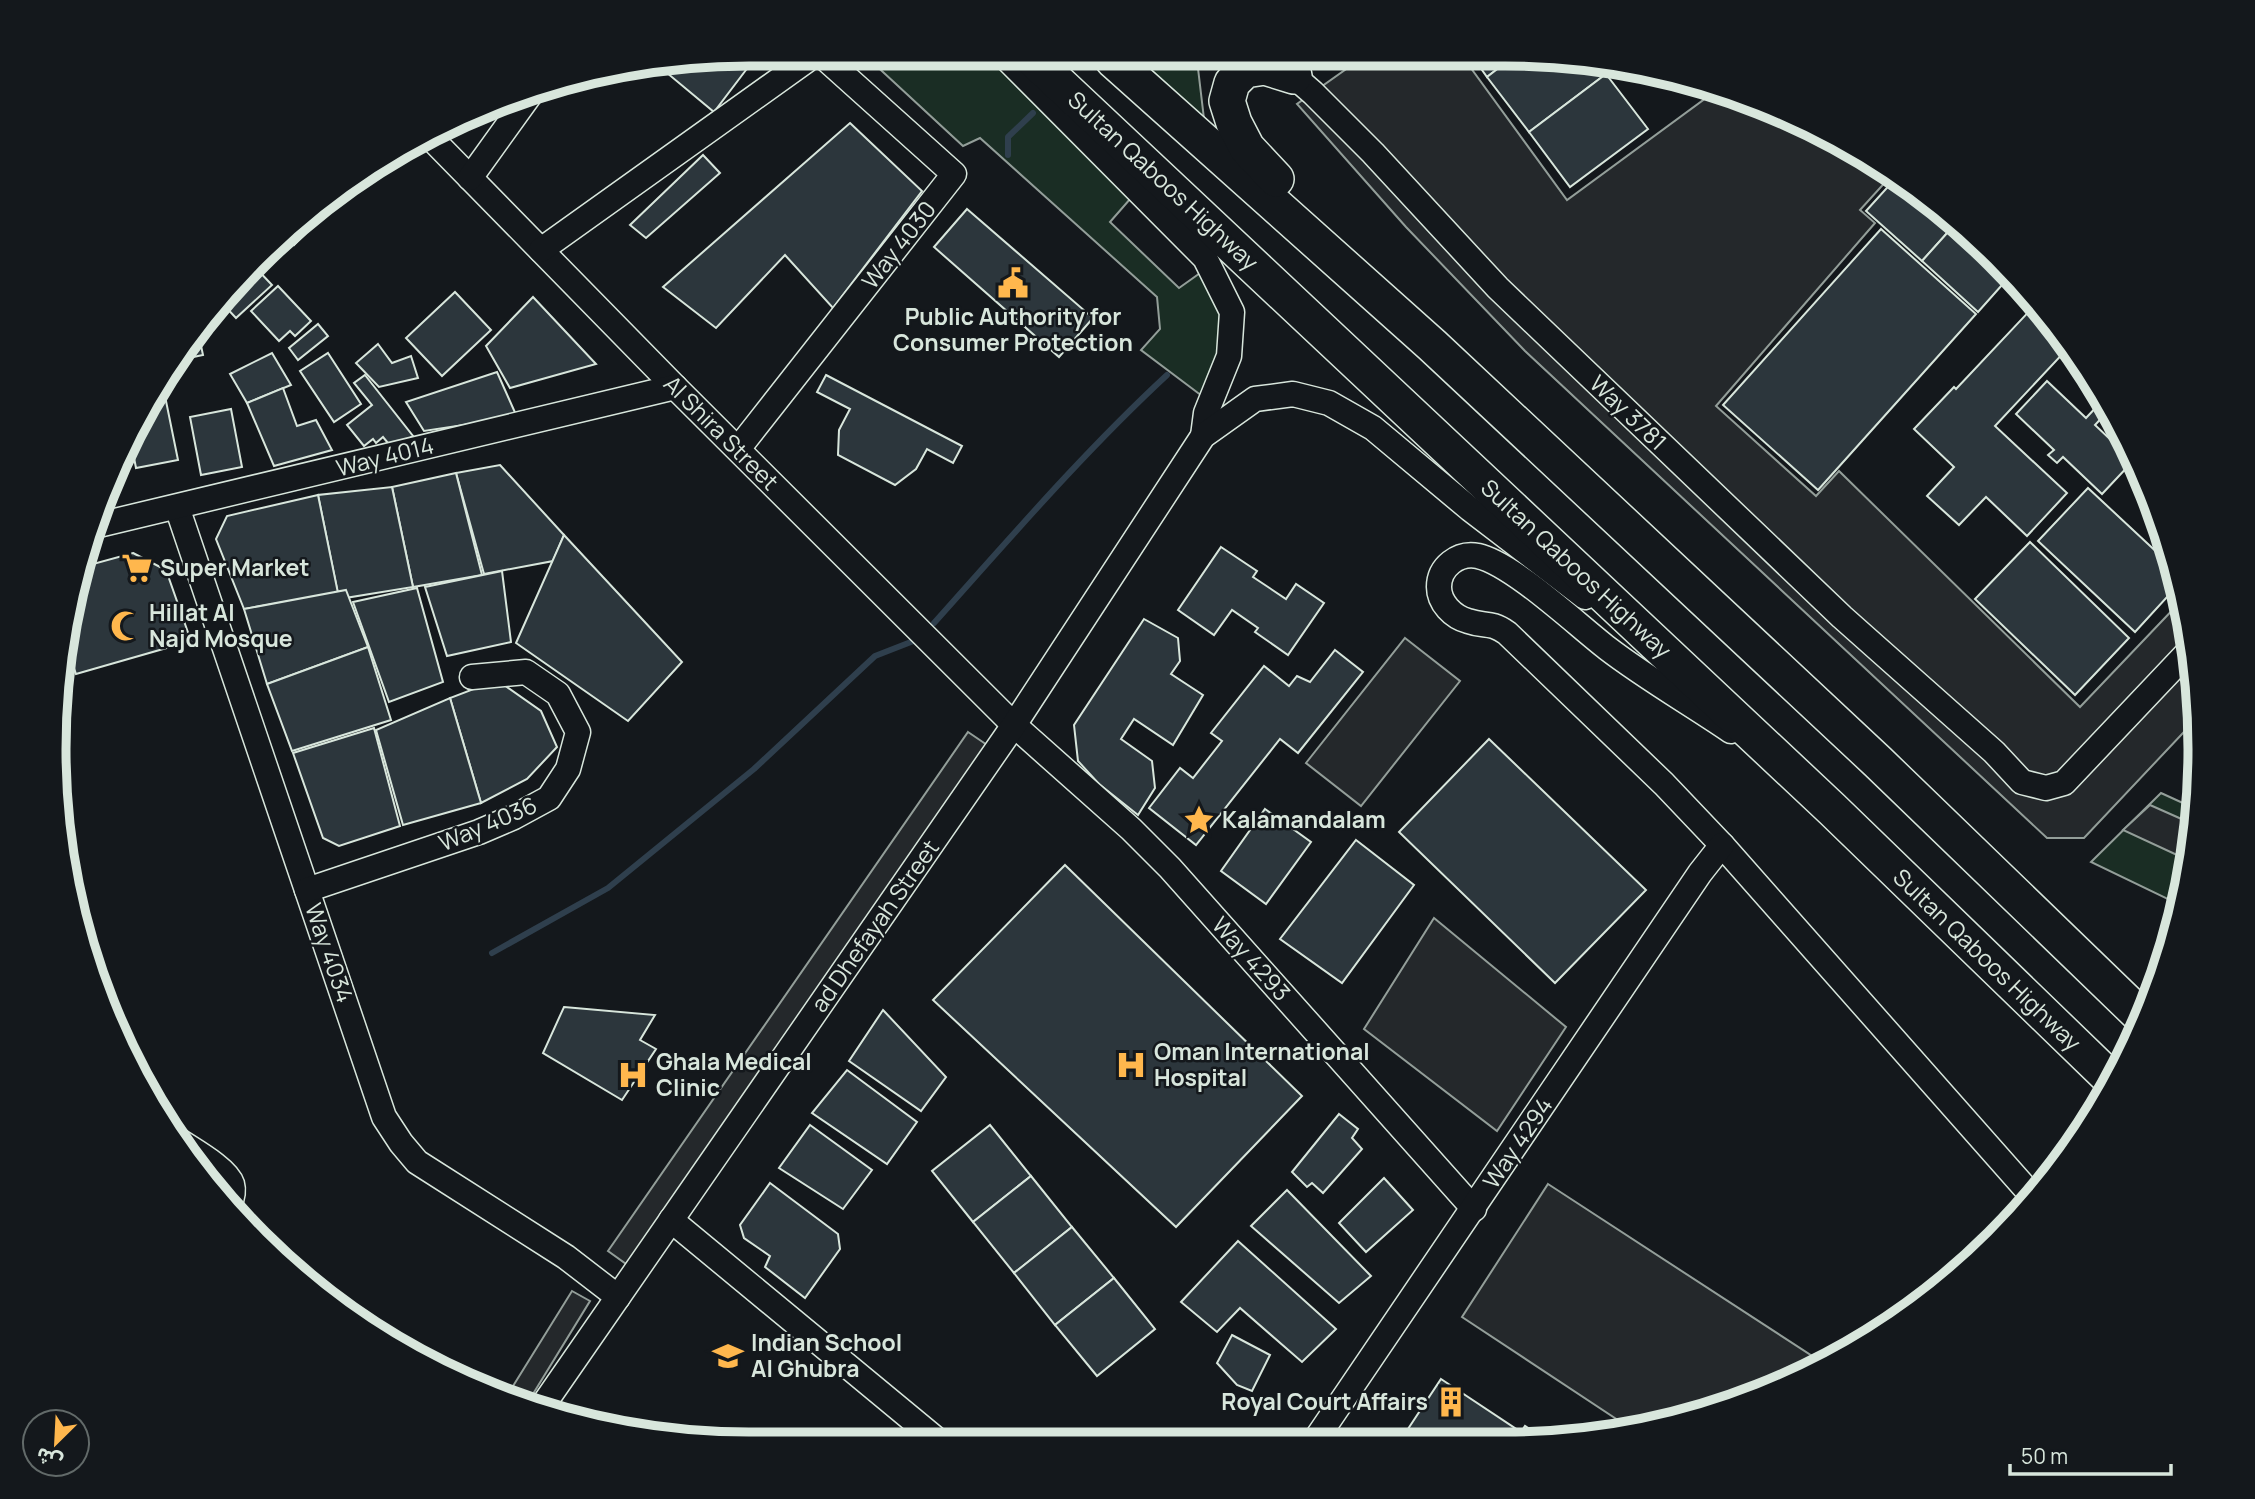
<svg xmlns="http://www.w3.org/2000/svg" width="2255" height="1499" font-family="Manrope,'Noto Sans Arabic',sans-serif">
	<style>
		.green { fill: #1a2d24; stroke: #939e99; stroke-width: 2 }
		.parking { fill: #24282b; stroke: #939e99; stroke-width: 2 }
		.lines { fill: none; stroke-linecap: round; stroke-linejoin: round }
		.stream { stroke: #2f3f4d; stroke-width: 6 }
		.building { fill: #2c363c; stroke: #d8e6dc; stroke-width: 2 }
		.minor-casing { stroke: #d8e6dc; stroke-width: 27 }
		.highway-casing { stroke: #d8e6dc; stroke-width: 38 }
		.minor { stroke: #14181c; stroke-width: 24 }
		.highway { stroke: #14181c; stroke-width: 35 }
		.labels { text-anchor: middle; stroke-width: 5; stroke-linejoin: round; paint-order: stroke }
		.street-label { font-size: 23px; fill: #d8e6dc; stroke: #14181c }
		.poi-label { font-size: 23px; font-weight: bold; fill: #d8e6dc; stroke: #14181c; text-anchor: start }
		.rim { fill: none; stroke: #d8e6dc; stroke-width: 9 }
	</style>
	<rect width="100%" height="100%" fill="#14181c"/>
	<g class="green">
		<polygon points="870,60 995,60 1131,198 1110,222 1179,288 1203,271 1225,312 1223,355 1206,399 1141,350 1160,329 1157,297 980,138 963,146"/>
		<polygon points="1140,60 1197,60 1204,119"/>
		<polygon points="2161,793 2196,809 2195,841 2179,908 2166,898 2091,862"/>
	</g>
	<g class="parking">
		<polygon points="1359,60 1465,60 1567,200 1717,90 1813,126 1890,177 1860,210 1875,223 1716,406 1816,496 1839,471 2080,707 2182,600 2199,704 2199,716 2084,838 2047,838 1525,351 1406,227 1297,104"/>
		<polygon points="1405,638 1460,681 1361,806 1306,763"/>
		<polygon points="968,732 990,747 629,1266 608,1251"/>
		<polygon points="2150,805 2195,825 2195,841 2190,861 2123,830"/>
		<polygon points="1434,918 1566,1027 1497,1131 1364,1029"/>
		<polygon points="1548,1184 1826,1365 1813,1373 1685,1421 1633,1430 1462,1317"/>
		<polygon points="572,1291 590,1301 525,1407 505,1399"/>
	</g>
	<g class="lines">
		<g class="stream">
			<polyline points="1008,155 1008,137 1033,113"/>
			<path d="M934,623C1010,538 1084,452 1167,375"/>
			<polyline points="492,953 608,888 754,769 875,656 916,640"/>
		</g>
	</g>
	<g class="building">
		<polygon points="678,60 742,60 749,66 714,112 667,73"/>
		<polygon points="1475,60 1509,60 1487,77"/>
		<polygon points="1509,60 1596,60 1606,74 1529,132 1487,77"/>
		<polygon points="1606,74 1648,129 1570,187 1529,132"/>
		<polygon points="850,123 922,191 833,308 785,255 716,328 663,287"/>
		<polygon points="703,155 720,173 646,238 630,225"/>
		<polygon points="385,161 341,204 332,195 363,172"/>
		<polygon points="1894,180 1957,222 1922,261 1866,211"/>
		<polygon points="322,203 329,210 294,245 284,235"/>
		<polygon points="967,209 1093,318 1059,357 934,247"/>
		<polygon points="1957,222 2010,276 1978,312 1922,261"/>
		<polygon points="1881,229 1976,314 1818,490 1723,405"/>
		<polygon points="254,266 272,285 236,318 221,302"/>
		<polygon points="278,286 311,321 295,336 290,331 279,341 251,311"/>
		<polygon points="455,292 491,330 442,376 406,338"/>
		<polygon points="533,297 596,364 510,388 486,346"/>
		<polygon points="2036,304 2057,327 2070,346 1995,426 2067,493 2027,536 1986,497 1959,525 1927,496 1954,467 1914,429 1954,387 1956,389"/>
		<polygon points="318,324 328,336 298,360 289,348"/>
		<polygon points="197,327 203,355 179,360"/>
		<polygon points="378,344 392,363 411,356 418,378 379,387 356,363"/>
		<polygon points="272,353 291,385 247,403 230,374"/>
		<polygon points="328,353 361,404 334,422 300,371"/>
		<polygon points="497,372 517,417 424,431 406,402"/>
		<polygon points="365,375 413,436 392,448 383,437 376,443 373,439 364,446 347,425 372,405 354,383"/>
		<polygon points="826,375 962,446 953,463 927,449 916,469 895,485 838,455 839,430 850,409 817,392"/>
		<polygon points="2047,381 2086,418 2101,402 2109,410 2095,425 2133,461 2102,494 2063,457 2057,463 2048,455 2054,450 2016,414"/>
		<polygon points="283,388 297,426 316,420 332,450 274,466 247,403"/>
		<polygon points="166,401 178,460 136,468 131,442 153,404"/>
		<polygon points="231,409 242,467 201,475 190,417"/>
		<polygon points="500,465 564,535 553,561 484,574 456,473"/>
		<polygon points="456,473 482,575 413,587 392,487"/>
		<polygon points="392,487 413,587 339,599 318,495"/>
		<polygon points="2088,488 2177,571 2179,584 2135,632 2038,541"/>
		<polygon points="318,495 338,593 244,609 216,539 227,516"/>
		<polygon points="564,535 682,662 628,721 516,643"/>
		<polygon points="2030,542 2129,638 2075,695 1975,599"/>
		<polygon points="1221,547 1257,571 1253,577 1286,599 1296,584 1324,603 1288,655 1255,632 1258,628 1232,610 1214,635 1178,610"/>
		<polygon points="133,553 166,570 191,641 76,674 64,639 68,613 82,567"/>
		<polygon points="502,571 511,642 447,656 425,587"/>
		<polygon points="417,588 443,682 389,702 353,602"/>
		<polygon points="346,590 368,647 267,684 244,609"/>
		<polygon points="1144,619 1178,638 1180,661 1171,674 1203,695 1173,745 1134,719 1121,739 1152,761 1155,788 1138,815 1099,784 1078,761 1074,725"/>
		<polygon points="368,647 391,720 292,751 267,684"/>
		<polygon points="1335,650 1363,672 1298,753 1280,739 1196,845 1149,808 1180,768 1193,778 1222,741 1211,733 1264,666 1289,686 1297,676 1310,682"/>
		<polygon points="497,680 541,711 557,747 527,779 481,803 450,698"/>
		<polygon points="450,698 481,803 403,825 376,730"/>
		<polygon points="374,728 400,826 339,846 323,838 293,753"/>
		<polygon points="1489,739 1646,890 1555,983 1399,832"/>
		<polygon points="1265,809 1311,842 1266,904 1221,871"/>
		<polygon points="1356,840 1414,885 1342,983 1280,939"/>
		<polygon points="1065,865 1302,1096 1176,1227 933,1000"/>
		<polygon points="564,1007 655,1015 640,1040 656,1049 622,1100 543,1053"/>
		<polygon points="883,1010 946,1077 921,1111 849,1061"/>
		<polygon points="847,1070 917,1122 887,1164 812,1113"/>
		<polygon points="1339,1114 1358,1129 1352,1138 1362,1149 1323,1193 1312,1183 1307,1187 1292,1172"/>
		<polygon points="810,1125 872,1170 843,1209 779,1168"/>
		<polygon points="990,1125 1031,1176 973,1222 932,1171"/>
		<polygon points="1031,1176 1072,1227 1014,1273 973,1222"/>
		<polygon points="1384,1178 1413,1210 1366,1252 1339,1223"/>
		<polygon points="770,1183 838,1234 840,1249 805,1298 765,1267 770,1256 744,1238 740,1225"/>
		<polygon points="1287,1190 1371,1276 1339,1303 1251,1226"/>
		<polygon points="1072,1227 1114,1278 1055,1325 1014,1273"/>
		<polygon points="1238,1241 1336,1329 1302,1362 1240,1308 1217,1332 1181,1302"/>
		<polygon points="1114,1278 1155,1329 1097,1376 1055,1325"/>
		<polygon points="1232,1335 1270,1355 1252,1391 1237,1385 1217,1363"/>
		<polygon points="1441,1379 1521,1432 1525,1426 1546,1440 1543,1443 1408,1443 1402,1438"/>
	</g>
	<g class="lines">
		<g class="minor-casing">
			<g id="minor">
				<polyline points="1008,60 1205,258 1232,312 1229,356 1206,413 1203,436"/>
				<polyline points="1281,65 1313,93 1373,153 1498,288 1842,617 1994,752 2022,782 2046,788 2064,783 2190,650"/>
				<polyline points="431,138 675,387 1014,725 1131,829 1170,868 1474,1209"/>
				<polyline points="470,178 534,89"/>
				<polyline points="541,250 807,60"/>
				<polyline points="738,449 954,174 827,60"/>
				<polyline points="177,507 384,1117 401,1143 417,1162 566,1257 618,1297"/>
				<polyline points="94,526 675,387"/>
				<path d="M1731,731C1690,703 1646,678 1607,648C1576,624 1513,564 1478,556C1458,552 1439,567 1439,587C1439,603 1453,617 1468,621C1485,627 1490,621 1507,633L1664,784L1722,845L2035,1199"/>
				<polyline points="307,890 479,832 514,817 549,798 568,769 578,732 558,694 526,672 472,677"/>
				<path d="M175,1138C189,1148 227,1168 232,1184C234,1191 232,1199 229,1206"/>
				<polyline points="671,1220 937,1440"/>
				<polyline points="539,1411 1014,725 1203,436 1255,399 1293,394 1329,403 1373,428 1470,509 1585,597"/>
				<polyline points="1314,1442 1700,873 1722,845"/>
			</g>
		</g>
		<g class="highway-casing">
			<g id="highway">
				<polyline points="1034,60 1832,809 2114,1082"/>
				<polyline points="1113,60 1432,345 1878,762 2143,1018"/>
				<polyline points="1276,179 1247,148 1234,123 1227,101 1232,83 1245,70 1265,67 1294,76"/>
			</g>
		</g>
		<use href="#minor" class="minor"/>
		<use href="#highway" class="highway"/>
	</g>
	<defs>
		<g id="civic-bare" transform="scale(2.415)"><path d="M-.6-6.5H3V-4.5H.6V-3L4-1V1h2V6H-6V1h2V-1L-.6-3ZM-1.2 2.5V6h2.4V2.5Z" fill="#ffb74d" stroke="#14181c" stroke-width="2.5" paint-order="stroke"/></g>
		<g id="supermarket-bare" transform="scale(2.415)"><path d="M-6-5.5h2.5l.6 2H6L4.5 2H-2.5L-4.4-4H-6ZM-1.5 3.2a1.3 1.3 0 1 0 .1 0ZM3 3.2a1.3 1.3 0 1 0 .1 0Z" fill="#ffb74d" stroke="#14181c" stroke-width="2.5" paint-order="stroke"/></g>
		<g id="mosque-bare" transform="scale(2.415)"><path d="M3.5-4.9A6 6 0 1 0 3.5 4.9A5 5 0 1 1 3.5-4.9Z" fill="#ffb74d" stroke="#14181c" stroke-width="2.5" paint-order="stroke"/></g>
		<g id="sight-bare" transform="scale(2.415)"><path d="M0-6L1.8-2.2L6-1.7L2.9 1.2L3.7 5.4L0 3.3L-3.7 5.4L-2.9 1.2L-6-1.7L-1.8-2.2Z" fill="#ffb74d" stroke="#14181c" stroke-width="2.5" paint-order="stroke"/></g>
		<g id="hospital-bare" transform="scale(2.415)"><path d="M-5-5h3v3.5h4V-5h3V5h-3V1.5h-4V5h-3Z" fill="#ffb74d" stroke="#14181c" stroke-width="2.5" paint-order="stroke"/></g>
		<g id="school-bare" transform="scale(2.415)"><path d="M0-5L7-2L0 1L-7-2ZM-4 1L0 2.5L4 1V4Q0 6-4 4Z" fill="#ffb74d" stroke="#14181c" stroke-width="2.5" paint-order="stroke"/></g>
		<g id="building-bare" transform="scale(2.415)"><path d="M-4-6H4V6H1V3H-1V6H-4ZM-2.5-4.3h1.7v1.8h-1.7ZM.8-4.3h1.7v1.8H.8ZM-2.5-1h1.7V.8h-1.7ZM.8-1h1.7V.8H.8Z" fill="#ffb74d" stroke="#14181c" stroke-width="2.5" paint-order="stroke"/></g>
	</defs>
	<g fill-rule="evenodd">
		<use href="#civic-bare" x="1013" y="283"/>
		<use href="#supermarket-bare" x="137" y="568"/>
		<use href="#mosque-bare" x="126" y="626"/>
		<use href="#sight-bare" x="1199" y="820"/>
		<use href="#hospital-bare" x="1131" y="1065"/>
		<use href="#hospital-bare" x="633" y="1075"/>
		<use href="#school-bare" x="728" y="1356"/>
		<use href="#building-bare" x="1451" y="1402"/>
	</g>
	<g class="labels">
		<g class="street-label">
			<text transform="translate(1163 181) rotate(43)" y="8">Sultan Qaboos Highway</text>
			<text transform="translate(899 245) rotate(-52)" y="8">Way 4030</text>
			<text transform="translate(1628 413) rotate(44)" y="8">Way 3781</text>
			<text transform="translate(721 433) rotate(45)" y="8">Al Shira Street</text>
			<text transform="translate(385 457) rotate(-14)" y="8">Way 4014</text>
			<text transform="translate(1576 569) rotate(43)" y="8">Sultan Qaboos Highway</text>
			<text transform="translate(488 824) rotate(-23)" y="8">Way 4036</text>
			<text transform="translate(875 926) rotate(-55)" y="8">ad Dhefayah Street</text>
			<text transform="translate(329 953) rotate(71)" y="8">Way 4034</text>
			<text transform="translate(1251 959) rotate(48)" y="8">Way 4293</text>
			<text transform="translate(1987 960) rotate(44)" y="8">Sultan Qaboos Highway</text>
			<text transform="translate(1518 1143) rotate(-56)" y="8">Way 4294</text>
		</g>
		<g class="poi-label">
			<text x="1013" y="325" text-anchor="middle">Public Authority for<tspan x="1013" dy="26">Consumer Protection</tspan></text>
			<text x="160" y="576">Super Market</text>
			<text x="149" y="621">Hillat Al<tspan x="149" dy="26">Najd Mosque</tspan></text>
			<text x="1222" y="828">Kalamandalam</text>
			<text x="1154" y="1060">Oman International<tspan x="1154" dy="26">Hospital</tspan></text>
			<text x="656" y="1070">Ghala Medical<tspan x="656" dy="26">Clinic</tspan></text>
			<text x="751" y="1351">Indian School<tspan x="751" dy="26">Al Ghubra</tspan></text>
			<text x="1428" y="1410" text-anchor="end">Royal Court Affairs</text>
		</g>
	</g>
	<path d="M0 0H2255V1499H0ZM749 66H1505A683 683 0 0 1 2188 749V749A683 683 0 0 1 1505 1432H749A683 683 0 0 1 66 749V749A683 683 0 0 1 749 66Z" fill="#14181c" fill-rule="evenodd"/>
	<path class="rim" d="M749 66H1505A683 683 0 0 1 2188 749V749A683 683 0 0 1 1505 1432H749A683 683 0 0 1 66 749V749A683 683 0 0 1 749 66Z"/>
	<g transform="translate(56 1443) rotate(204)"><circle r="33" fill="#14181c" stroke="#626a69" stroke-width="2"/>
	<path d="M0-5L12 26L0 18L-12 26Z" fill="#ffb74d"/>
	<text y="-10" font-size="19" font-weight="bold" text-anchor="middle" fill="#d8e6dc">ش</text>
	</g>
	<path d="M2010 1464v10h161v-10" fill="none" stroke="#d8e6dc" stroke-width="3.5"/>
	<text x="2021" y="1464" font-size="21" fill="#d8e6dc" stroke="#14181c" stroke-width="5" paint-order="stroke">50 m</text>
</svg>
